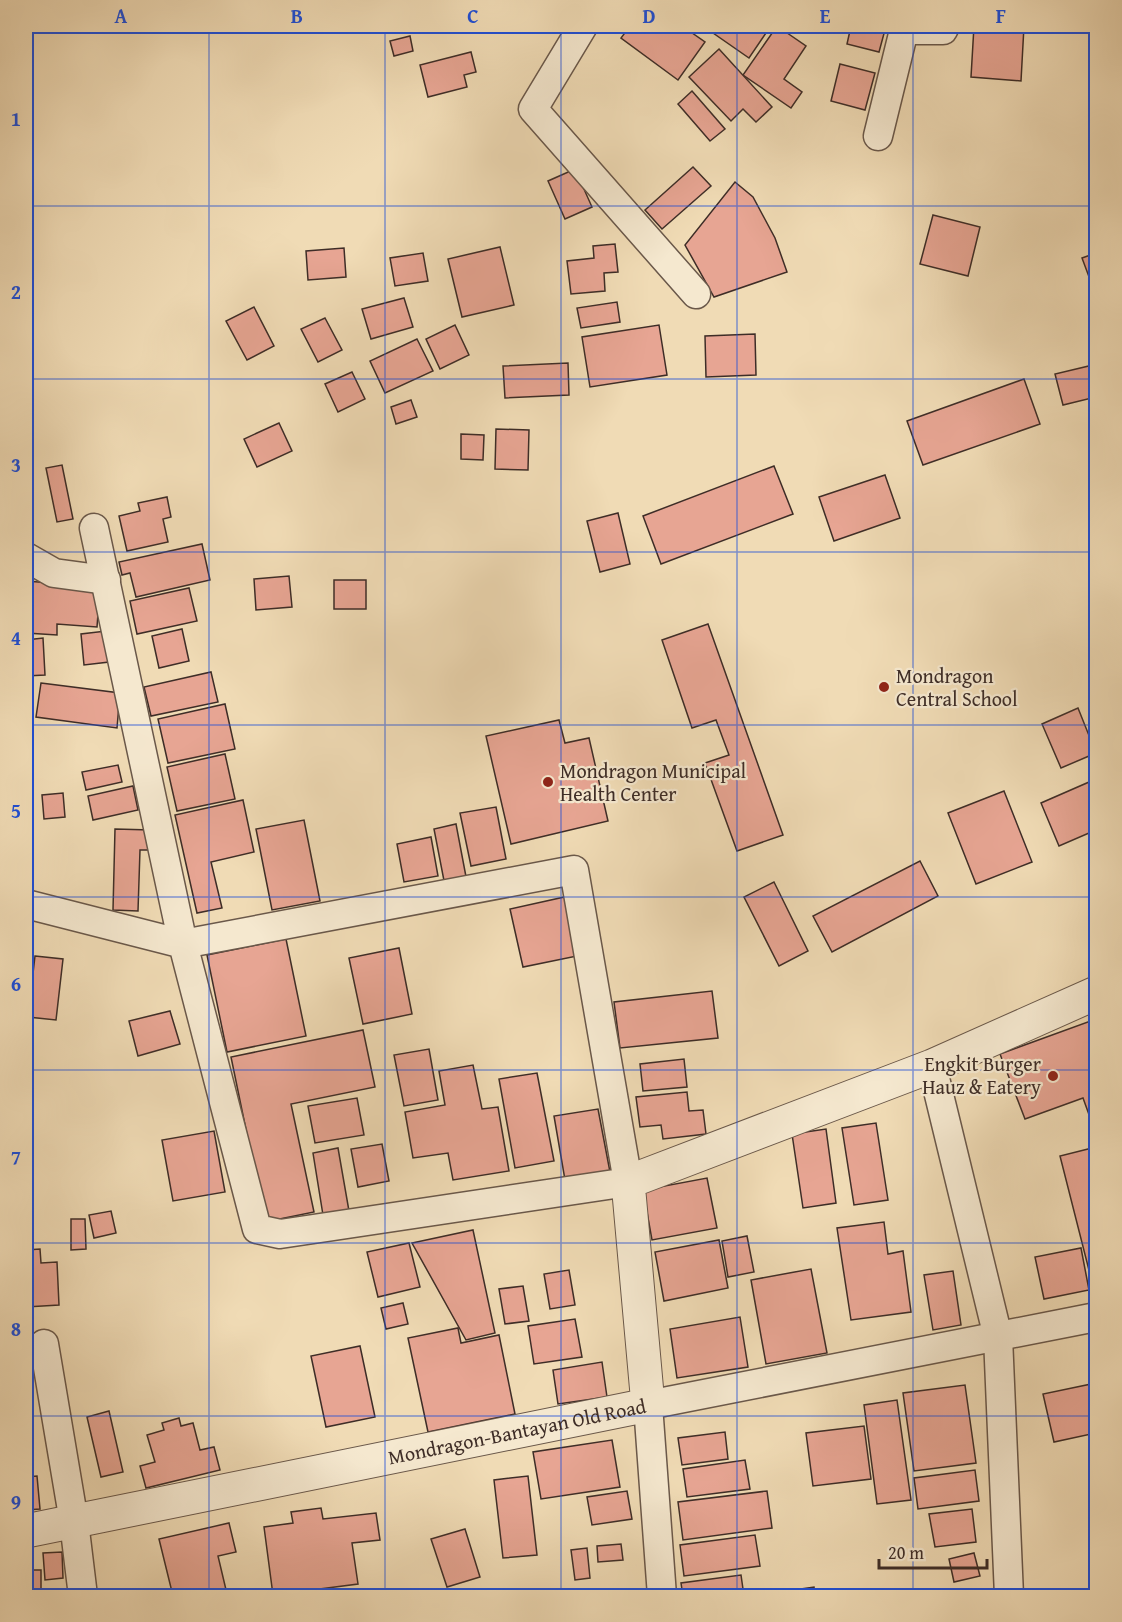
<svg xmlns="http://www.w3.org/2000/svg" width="1122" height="1622" font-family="'Gentium Book Plus',serif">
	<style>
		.building { fill: #e7a593; stroke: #3e2d27; stroke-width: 1.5 }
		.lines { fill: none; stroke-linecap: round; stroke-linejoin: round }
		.minor-casing { stroke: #6a584a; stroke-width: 31 }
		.tertiary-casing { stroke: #6a584a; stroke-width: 35 }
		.minor { stroke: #f5e8cf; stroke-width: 28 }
		.tertiary { stroke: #f5e8cf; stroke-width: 33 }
		.grid { fill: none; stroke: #1d4ed8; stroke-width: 1.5; stroke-opacity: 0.55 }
		.poi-dot { fill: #8f2418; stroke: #f5e8cf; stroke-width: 2 }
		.labels { text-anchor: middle; stroke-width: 4.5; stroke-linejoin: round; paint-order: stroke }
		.poi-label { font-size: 20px; fill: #3e2d27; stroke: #f5e8cf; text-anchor: start }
		.street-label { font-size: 20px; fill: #3e2d27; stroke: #f5e8cf }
		.neatline { fill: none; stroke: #1d4ed8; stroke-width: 2 }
		.grid-label { font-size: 20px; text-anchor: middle; font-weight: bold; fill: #1d4ed8 }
	</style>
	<rect width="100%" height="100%" fill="#f0dbb5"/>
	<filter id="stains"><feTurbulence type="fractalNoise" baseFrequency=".00333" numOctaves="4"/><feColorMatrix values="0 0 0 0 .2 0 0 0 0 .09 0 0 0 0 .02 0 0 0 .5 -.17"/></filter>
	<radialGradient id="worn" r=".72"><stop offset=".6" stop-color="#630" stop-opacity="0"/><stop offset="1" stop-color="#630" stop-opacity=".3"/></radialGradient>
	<g class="building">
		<polygon points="630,26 682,26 705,42 678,80 621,38"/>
		<polygon points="703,26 762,26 768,30 749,58"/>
		<polygon points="777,26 806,46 784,79 802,92 791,108 743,75"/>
		<polygon points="851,26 886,26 879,52 847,44"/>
		<polygon points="974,26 1024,26 1021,81 971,77"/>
		<polygon points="410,36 413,51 394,56 390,41"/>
		<polygon points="719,49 772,107 756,122 743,109 731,121 689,77"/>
		<polygon points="471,52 476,72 464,75 467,87 428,97 420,65"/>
		<polygon points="840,64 875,73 865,110 831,101"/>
		<polygon points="692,91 725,129 710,141 678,104"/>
		<polygon points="693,167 711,186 662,229 645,210"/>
		<polygon points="575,169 592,207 565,219 548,181"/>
		<polygon points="735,182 753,197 775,238 787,272 714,297 685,245"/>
		<polygon points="933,215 980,227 968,276 920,264"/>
		<polygon points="615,244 618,272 604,273 605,291 571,294 567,261 594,258 593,246"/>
		<polygon points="500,247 514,305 462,317 448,259"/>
		<polygon points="344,248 346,277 308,280 306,251"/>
		<polygon points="423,253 428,281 395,286 390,258"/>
		<polygon points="1096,253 1096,292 1095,293 1082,258"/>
		<polygon points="404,298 413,327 371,339 362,309"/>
		<polygon points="617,302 620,322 581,328 577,308"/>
		<polygon points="254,307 274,346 247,360 226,321"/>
		<polygon points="325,318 342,350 318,362 301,329"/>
		<polygon points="455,325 469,355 440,369 426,339"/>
		<polygon points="659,325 667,375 590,387 582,337"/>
		<polygon points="755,334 756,375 706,377 705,336"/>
		<polygon points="417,339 433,371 385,393 370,361"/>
		<polygon points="568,363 569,395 505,398 503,366"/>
		<polygon points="1093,365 1096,381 1096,397 1063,405 1055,374"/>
		<polygon points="352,372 365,399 338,412 325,384"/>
		<polygon points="1024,379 1040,424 923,465 907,421"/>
		<polygon points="411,400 417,417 396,424 391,407"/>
		<polygon points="279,423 292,451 257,467 244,439"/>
		<polygon points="496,429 529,430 528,470 495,469"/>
		<polygon points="461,434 484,435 483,460 461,459"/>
		<polygon points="62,465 73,519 57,522 46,468"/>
		<polygon points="774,466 793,514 661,564 643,516"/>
		<polygon points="885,475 900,518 834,541 819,497"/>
		<polygon points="167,497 171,517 163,519 168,542 127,551 119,516 140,511 138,503"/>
		<polygon points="618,513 630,564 600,572 587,521"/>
		<polygon points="202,544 210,580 136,597 130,573 122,575 119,562"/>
		<polygon points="289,576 292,607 256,610 254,579"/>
		<rect x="334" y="580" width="32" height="29"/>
		<polygon points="26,581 100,587 97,627 57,624 57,635 26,633"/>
		<polygon points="189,588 197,621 137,634 130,601"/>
		<polygon points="708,624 783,835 737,851 705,763 729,755 716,720 692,728 662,640"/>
		<polygon points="182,629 189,661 159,668 152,636"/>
		<polygon points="106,631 109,662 84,665 81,634"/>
		<polygon points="43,638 45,675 26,676 26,640"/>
		<polygon points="211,672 218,702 151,716 144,687"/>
		<polygon points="41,683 120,693 117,728 36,717"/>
		<polygon points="225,704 235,749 168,763 158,719"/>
		<polygon points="1078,708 1096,753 1061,768 1042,724"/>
		<polygon points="559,720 565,743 589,738 608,821 511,844 486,736"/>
		<polygon points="225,754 235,799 177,811 167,767"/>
		<polygon points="118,765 122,782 86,790 82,772"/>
		<polygon points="1096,779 1096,830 1059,846 1041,803"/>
		<polygon points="133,786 138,810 93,820 88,796"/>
		<polygon points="1004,791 1032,862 976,884 948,813"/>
		<polygon points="63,793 65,817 44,819 42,795"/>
		<polygon points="243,800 254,852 211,862 222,908 197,913 175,815"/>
		<polygon points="496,807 506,859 471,866 460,813"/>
		<polygon points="304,820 320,901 272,910 256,829"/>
		<polygon points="456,824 467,882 445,886 434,829"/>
		<polygon points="115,829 151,830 151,850 140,850 138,911 113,910"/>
		<polygon points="431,837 438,876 404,882 397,844"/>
		<polygon points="920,861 938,896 832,952 813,916"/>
		<polygon points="774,882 808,951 779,966 744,897"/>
		<polygon points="569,896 582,955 523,967 510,909"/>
		<polygon points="286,939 306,1036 227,1052 207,955"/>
		<polygon points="399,948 412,1014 363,1024 349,958"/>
		<polygon points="35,956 63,959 56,1020 28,1017"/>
		<polygon points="712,991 718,1038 620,1048 614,1002"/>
		<polygon points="170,1011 180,1044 138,1056 129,1021"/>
		<polygon points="1096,1019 1096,1134 1083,1098 1025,1119 1000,1054"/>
		<polygon points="363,1030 375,1087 291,1104 314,1212 265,1222 231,1057"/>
		<polygon points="429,1049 438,1100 404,1106 394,1055"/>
		<polygon points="684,1059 687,1087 643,1091 640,1064"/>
		<polygon points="473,1065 482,1109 498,1107 509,1171 453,1180 448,1153 413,1158 405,1112 445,1105 439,1071"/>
		<polygon points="537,1073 554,1161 515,1168 499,1079"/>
		<polygon points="687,1092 689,1111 703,1110 706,1134 663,1139 661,1125 640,1127 636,1097"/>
		<polygon points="357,1098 364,1135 315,1143 308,1106"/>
		<polygon points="598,1109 610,1172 565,1180 554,1116"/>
		<polygon points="876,1123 888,1200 854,1205 842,1128"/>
		<polygon points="826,1129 836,1203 803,1208 792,1134"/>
		<polygon points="214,1131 225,1192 173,1201 162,1140"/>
		<polygon points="382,1144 389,1181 358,1187 351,1149"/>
		<polygon points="1096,1147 1096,1285 1093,1286 1060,1156"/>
		<polygon points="338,1148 349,1211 323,1215 313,1153"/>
		<polygon points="707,1178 717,1228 652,1240 643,1190"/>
		<polygon points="111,1211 116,1233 94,1238 89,1215"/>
		<polygon points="71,1219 85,1219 86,1249 71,1250"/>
		<polygon points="884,1222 888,1254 903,1251 911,1312 851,1320 837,1228"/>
		<polygon points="473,1230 495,1333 466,1340 412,1243"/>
		<polygon points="747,1236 754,1272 728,1277 722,1241"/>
		<polygon points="719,1240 728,1288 664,1301 655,1252"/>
		<polygon points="409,1243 420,1287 378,1297 367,1252"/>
		<polygon points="1081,1248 1089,1290 1044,1299 1035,1257"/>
		<polygon points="40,1249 41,1263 57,1262 59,1305 26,1307 26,1250"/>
		<polygon points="811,1269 827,1353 766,1364 751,1280"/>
		<polygon points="569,1270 575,1305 550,1309 544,1274"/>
		<polygon points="953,1271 961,1325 933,1330 924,1275"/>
		<polygon points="523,1286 529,1321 505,1324 499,1289"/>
		<polygon points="403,1303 408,1324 386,1329 381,1308"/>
		<polygon points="740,1317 748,1367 677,1378 670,1329"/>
		<polygon points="575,1319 582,1357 534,1364 528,1326"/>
		<polygon points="458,1328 461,1343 499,1335 515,1414 428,1432 408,1338"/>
		<polygon points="360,1346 375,1417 326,1427 311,1356"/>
		<polygon points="602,1362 607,1397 558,1404 553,1370"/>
		<polygon points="1096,1383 1096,1433 1054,1442 1043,1394"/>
		<polygon points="965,1385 976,1463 914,1471 903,1393"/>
		<polygon points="897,1400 911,1500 877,1504 864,1405"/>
		<polygon points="109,1411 123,1472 101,1477 87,1417"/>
		<polygon points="179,1418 181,1426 193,1423 200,1450 214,1447 220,1470 146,1488 140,1466 155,1462 147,1435 164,1430 162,1423"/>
		<polygon points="864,1426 871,1479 813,1486 806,1433"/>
		<polygon points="725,1432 728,1459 682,1465 678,1438"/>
		<polygon points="612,1440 620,1487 541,1499 533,1452"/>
		<polygon points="745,1460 750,1489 687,1497 683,1469"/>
		<polygon points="975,1470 979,1501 918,1509 914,1478"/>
		<polygon points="37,1476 40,1509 26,1510 26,1477"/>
		<polygon points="528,1476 537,1555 503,1558 494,1480"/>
		<polygon points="627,1491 632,1519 592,1525 587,1497"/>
		<polygon points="767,1491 772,1528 683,1540 678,1502"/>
		<polygon points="321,1508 323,1519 376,1513 380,1540 352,1543 358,1584 273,1595 264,1527 293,1523 291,1512"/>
		<polygon points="972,1509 976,1542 935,1547 929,1514"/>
		<polygon points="229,1523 236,1552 218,1556 227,1594 217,1596 173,1596 159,1539"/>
		<polygon points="465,1529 480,1577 447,1587 431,1539"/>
		<polygon points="755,1535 760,1566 684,1576 680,1545"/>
		<polygon points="621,1544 623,1560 598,1562 597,1546"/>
		<polygon points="587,1548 590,1578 575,1580 571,1550"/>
		<polygon points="62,1552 63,1578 45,1580 43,1553"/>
		<polygon points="974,1553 980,1576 954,1582 949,1559"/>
		<rect x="26" y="1570" width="15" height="26"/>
		<polygon points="741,1575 744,1596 683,1596 681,1583"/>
		<polygon points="814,1587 815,1596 780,1596 780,1592"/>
	</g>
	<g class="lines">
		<g class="minor-casing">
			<g id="minor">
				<polyline points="583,26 533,109 696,294"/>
				<polyline points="878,136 904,30 943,30 945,26"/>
				<polyline points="26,557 54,573 106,580"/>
				<polyline points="26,904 183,944 574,870 628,1182 280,1234 257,1229 183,944 94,528"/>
				<polyline points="932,1066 998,1337 1009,1596"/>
				<polyline points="44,1344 74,1522 83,1596"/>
				<polyline points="662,1596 648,1405 1096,1317"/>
			</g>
		</g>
		<g class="tertiary-casing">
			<g id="tertiary">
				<path id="s1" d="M26,1531L648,1405L628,1182L932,1066L1096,993"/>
			</g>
		</g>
		<use href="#minor" class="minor"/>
		<use href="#tertiary" class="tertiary"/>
	</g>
	<path class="grid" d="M209,26V1596M385,26V1596M561,26V1596M737,26V1596M913,26V1596M26,206H1096M26,379H1096M26,552H1096M26,725H1096M26,897H1096M26,1070H1096M26,1243H1096M26,1416H1096"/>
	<g class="poi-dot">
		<circle cx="884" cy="687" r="6"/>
		<circle cx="548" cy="782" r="6"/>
		<circle cx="1053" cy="1076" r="6"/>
	</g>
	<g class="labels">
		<g class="poi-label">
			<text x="896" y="683">Mondragon<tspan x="896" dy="23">Central School</tspan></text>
			<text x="560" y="778">Mondragon Municipal<tspan x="560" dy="23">Health Center</tspan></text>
			<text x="1041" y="1071" text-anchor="end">Engkit Burger<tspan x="1041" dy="23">Hauz &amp; Eatery</tspan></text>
		</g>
		<g class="street-label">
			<text dy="7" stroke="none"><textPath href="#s1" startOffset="501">Mondragon-Bantayan Old Road</textPath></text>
		</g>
	</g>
	<rect width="1122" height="1622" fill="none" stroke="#f0dbb5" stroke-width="66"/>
	<path d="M879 1559v9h108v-9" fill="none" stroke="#3e2d27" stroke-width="3"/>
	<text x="888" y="1559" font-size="18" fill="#3e2d27" stroke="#f5e8cf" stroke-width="4.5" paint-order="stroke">20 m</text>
	<rect x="33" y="33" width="1056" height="1556" class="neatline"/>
	<g class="grid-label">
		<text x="121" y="23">A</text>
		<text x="297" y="23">B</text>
		<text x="473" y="23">C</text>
		<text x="649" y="23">D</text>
		<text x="825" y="23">E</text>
		<text x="1001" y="23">F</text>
		<text x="16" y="126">1</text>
		<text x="16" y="299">2</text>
		<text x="16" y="472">3</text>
		<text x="16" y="645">4</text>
		<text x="16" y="818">5</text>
		<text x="16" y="991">6</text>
		<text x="16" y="1164">7</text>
		<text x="16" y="1336">8</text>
		<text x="16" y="1509">9</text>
	</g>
	<rect width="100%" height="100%" filter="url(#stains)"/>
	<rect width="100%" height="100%" fill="url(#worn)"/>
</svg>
